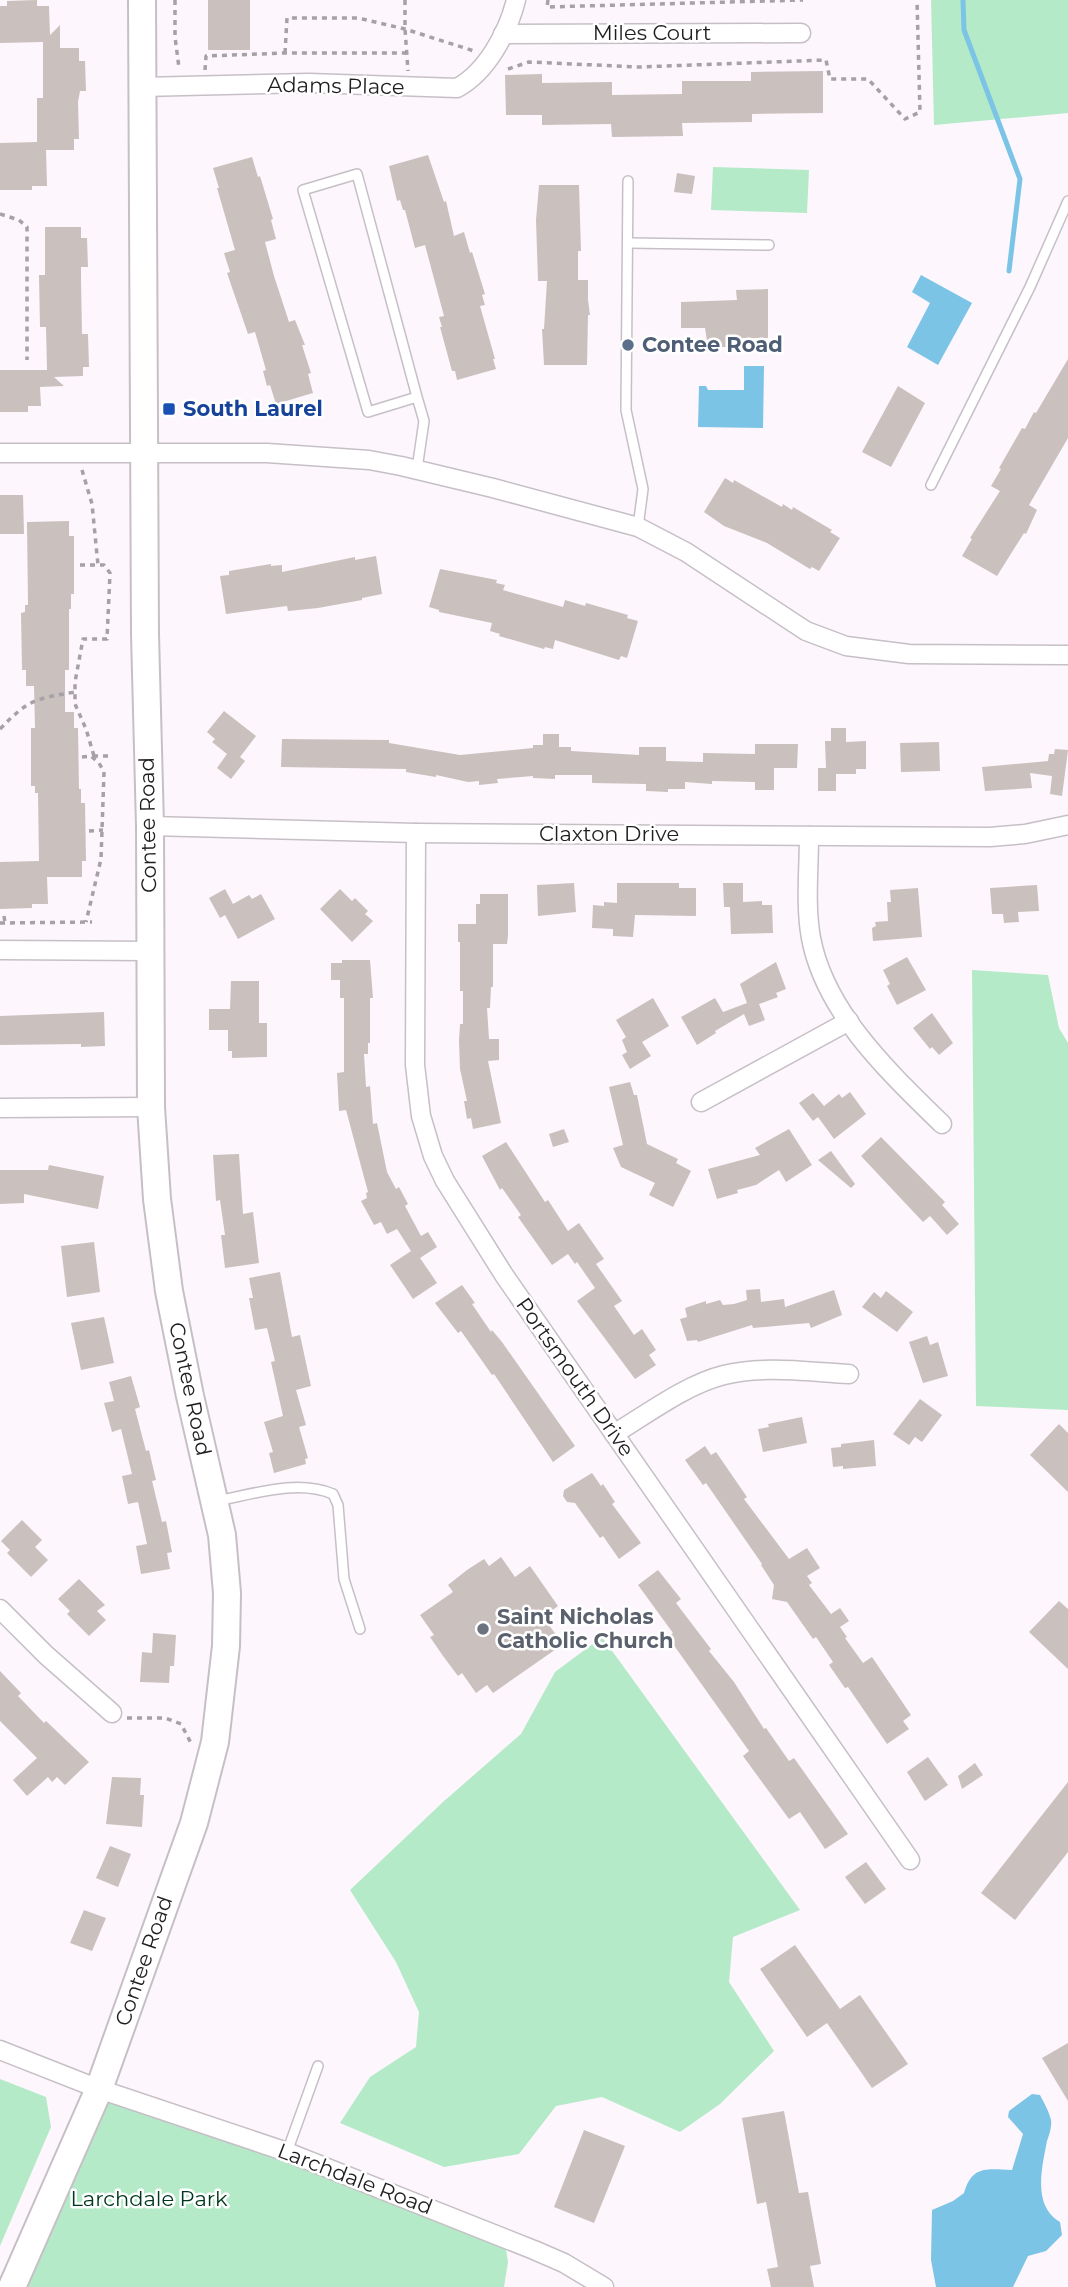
<svg xmlns="http://www.w3.org/2000/svg" width="1068" height="2287" font-family="Montserrat,sans-serif">
	<style>
		.green { fill: #b5eac8 }
		.water { fill: #7cc4e6 }
		.lines { fill: none; stroke-linecap: round; stroke-linejoin: round }
		.stream { stroke: #7cc4e6; stroke-width: 5 }
		.building { fill: #cac0bd }
		.lane-casing { stroke: #c6c0c6; stroke-width: 12 }
		.street-casing { stroke: #c6c0c6; stroke-width: 21 }
		.secondary-casing { stroke: #c6c0c6; stroke-width: 30 }
		.path { stroke: #a6a1a6; stroke-width: 3.5; stroke-dasharray: 5 5; stroke-linecap: butt }
		.lane { stroke: #fff; stroke-width: 9 }
		.street { stroke: #fff; stroke-width: 18 }
		.secondary { stroke: #fff; stroke-width: 26 }
		.service-dot { fill: #5c6f8a; stroke: #fff; stroke-width: 2.5 }
		.transit-dot { fill: #1a4fb4; stroke: #fff; stroke-width: 2.5 }
		.worship-dot { fill: #6b7280; stroke: #fff; stroke-width: 2.5 }
		.labels { text-anchor: middle; stroke-width: 5; stroke-linejoin: round; paint-order: stroke }
		.street-label { font-size: 21px; fill: #1f1d1f; stroke: #fff }
		.service-label { font-size: 21px; font-weight: bold; fill: #4e5e75; stroke: #fff; text-anchor: start }
		.transit-label { font-size: 21px; font-weight: bold; fill: #164399; stroke: #fff; text-anchor: start }
		.worship-label { font-size: 21px; font-weight: bold; fill: #5b616d; stroke: #fff; text-anchor: start }
		.park-label { font-size: 21px; fill: #01371e; stroke: #fff }
	</style>
	<rect width="100%" height="100%" fill="#fdf6fd"/>
	<g class="green">
		<polygon points="931,0 1068,0 1068,113 934,125"/>
		<polygon points="713,167 809,170 807,213 711,210"/>
		<polygon points="972,970 1048,975 1059,1028 1068,1043 1068,1410 976,1406"/>
		<polygon points="602,1637 800,1910 733,1937 729,1982 774,2051 720,2104 680,2132 602,2097 556,2106 519,2154 444,2167 340,2123 370,2077 416,2047 419,2012 396,1962 350,1890 443,1802 521,1734 555,1672"/>
		<polygon points="0,2079 46,2097 51,2127 0,2246"/>
		<polygon points="99,2089 504,2237 508,2262 504,2287 12,2287"/>
	</g>
	<g class="water">
		<polygon points="921,275 972,303 938,365 907,347 930,303 912,292"/>
		<polygon points="744,366 764,366 763,428 698,427 699,386 706,386 708,390 744,390"/>
		<path d="M1032,2094L1040,2095C1044,2103 1049,2111 1051,2120C1052,2127 1049,2135 1047,2141C1042,2168 1032,2205 1060,2222L1062,2235L1046,2251L1028,2256L1013,2287H936L931,2260L932,2210L953,2201L964,2193C972,2165 987,2169 1012,2170L1023,2134L1008,2117L1009,2111Z"/>
	</g>
	<g class="lines">
		<polyline class="stream" points="963,0 964,30 1020,179 1009,271"/>
	</g>
	<g class="building">
		<polygon points="37,0 37,6 49,6 50,35 60,25 60,48 79,48 79,61 85,61 86,91 80,91 78,102 79,139 74,139 74,150 46,150 47,186 32,186 32,190 0,190 0,143 37,142 37,98 43,98 43,42 0,43 0,6 7,6 7,1"/>
		<rect x="208" y="0" width="42" height="50"/>
		<polygon points="823,71 823,113 752,114 752,122 682,123 683,136 612,137 611,124 542,125 542,115 506,115 505,75 542,74 542,83 612,82 612,95 682,94 682,81 751,81 751,72"/>
		<polygon points="428,155 444,202 446,201 454,236 464,232 470,253 472,252 485,294 482,295 485,305 480,306 495,359 493,359 496,369 457,380 455,371 452,371 440,327 442,327 439,317 444,316 425,245 415,248 405,210 403,210 400,200 397,201 389,166"/>
		<polygon points="252,157 258,177 260,176 273,219 271,220 276,239 265,242 274,276 289,322 295,320 305,345 302,345 311,373 308,374 313,393 276,404 270,385 267,386 263,371 266,370 255,332 248,334 227,273 230,272 224,253 235,250 217,188 219,188 213,168"/>
		<polygon points="677,173 695,176 692,194 674,192"/>
		<polygon points="539,185 579,185 581,251 578,251 578,280 588,280 588,300 590,315 588,315 587,365 544,365 542,329 544,329 547,281 538,281 536,220"/>
		<polygon points="45,227 81,227 81,238 87,238 88,267 81,267 81,279 82,334 88,334 89,367 83,367 83,376 54,377 64,386 40,387 41,406 28,406 28,412 0,412 0,370 47,370 46,327 40,327 39,275 45,275"/>
		<polygon points="768,289 768,338 726,338 726,347 708,347 705,328 681,328 681,302 737,300 736,290"/>
		<polygon points="1068,359 1068,438 1029,505 1037,510 1026,534 1024,533 997,576 962,556 972,539 970,538 1000,491 991,486 1001,469 999,468 1022,428 1025,429 1034,412 1036,413"/>
		<polygon points="898,386 925,403 891,467 862,452"/>
		<polygon points="725,478 733,483 734,480 782,507 783,504 792,510 793,507 832,530 830,532 840,538 819,571 812,567 810,569 767,543 724,526 704,512"/>
		<polygon points="0,495 23,495 24,534 0,534"/>
		<polygon points="69,521 69,536 74,536 74,594 71,594 71,609 69,609 69,670 65,670 65,712 74,712 74,728 78,728 79,789 81,789 81,803 85,803 86,861 82,861 82,877 47,877 48,904 32,904 32,908 0,909 0,862 39,861 38,793 35,793 35,786 31,786 31,728 35,728 34,686 26,686 26,670 22,670 21,613 25,612 25,605 28,605 27,522"/>
		<polygon points="376,556 382,594 362,598 362,600 318,608 288,611 287,606 226,614 220,576 229,575 229,571 271,564 271,566 282,565 282,572 355,557 355,560"/>
		<polygon points="440,569 497,580 496,583 505,585 503,590 563,607 565,600 585,606 586,603 628,615 627,618 638,621 627,658 621,656 619,660 555,640 553,649 545,647 544,649 499,636 500,634 490,631 492,623 439,612 439,610 429,607"/>
		<polygon points="224,711 256,736 240,757 245,761 231,779 217,768 227,754 212,742 215,739 207,732"/>
		<polygon points="831,728 846,728 846,742 866,741 866,769 856,769 856,774 836,774 836,791 818,791 818,768 826,768 825,741 831,741"/>
		<polygon points="543,734 559,734 559,747 571,747 571,751 639,755 639,747 666,747 666,761 703,762 703,753 755,754 755,744 798,744 797,768 774,768 774,790 755,790 755,782 712,781 712,784 685,782 685,789 668,789 668,792 646,791 646,784 592,783 592,775 555,775 555,779 533,778 533,776 497,779 498,783 479,785 479,781 468,782 436,775 436,777 406,772 406,769 281,767 282,739 389,740 389,743 460,755 533,748 533,745 543,745"/>
		<polygon points="939,742 940,771 901,772 900,743"/>
		<polygon points="1055,749 1068,750 1062,796 1050,794 1052,776 1030,773 1032,788 985,791 982,767 1048,761 1049,754 1054,754"/>
		<polygon points="574,883 576,912 538,916 537,885"/>
		<polygon points="617,883 679,883 679,888 696,888 696,916 635,915 633,937 613,936 613,929 592,928 593,905 604,906 604,902 617,903"/>
		<polygon points="723,883 743,883 743,902 762,901 762,905 772,905 773,933 731,934 730,907 724,907"/>
		<polygon points="1037,885 1039,911 1018,912 1019,922 1004,923 1003,914 992,914 990,888"/>
		<polygon points="918,888 922,937 873,941 872,928 876,926 875,922 888,921 887,902 891,902 890,890"/>
		<polygon points="225,889 233,904 249,895 252,899 261,894 275,919 238,939 225,915 220,918 209,898"/>
		<polygon points="340,889 352,901 355,898 368,911 365,914 373,921 352,942 320,909"/>
		<polygon points="480,894 508,894 508,936 507,944 493,944 493,987 491,987 490,1008 487,1008 489,1039 499,1039 499,1060 488,1061 501,1123 473,1129 471,1118 467,1119 464,1101 467,1101 460,1069 459,1041 460,1024 463,1024 463,991 460,991 460,942 458,942 458,924 476,924 476,904 480,904"/>
		<polygon points="907,957 926,990 897,1005 887,986 890,984 883,970"/>
		<polygon points="342,960 370,960 373,998 370,998 370,1043 368,1043 368,1054 364,1054 366,1087 370,1086 373,1124 377,1123 387,1172 396,1189 399,1187 408,1204 405,1206 421,1236 428,1232 437,1247 420,1258 437,1283 413,1299 390,1265 411,1251 397,1229 387,1234 381,1222 374,1225 361,1201 367,1198 366,1193 368,1192 346,1110 339,1111 337,1073 344,1072 344,998 340,998 340,980 331,980 331,963 342,963"/>
		<polygon points="776,962 786,989 776,993 778,997 759,1004 765,1020 749,1026 744,1014 715,1031 716,1033 697,1045 681,1017 715,998 723,1012 747,1003 740,984"/>
		<polygon points="231,981 259,981 259,1023 267,1023 267,1057 232,1058 232,1051 228,1051 228,1030 209,1030 209,1009 230,1009"/>
		<polygon points="653,998 669,1026 642,1042 651,1056 630,1069 622,1055 627,1052 622,1040 626,1037 616,1020"/>
		<polygon points="104,1012 105,1046 81,1047 81,1044 0,1045 0,1016"/>
		<polygon points="932,1013 953,1043 939,1055 932,1047 930,1049 913,1028"/>
		<polygon points="630,1082 634,1095 637,1095 647,1144 678,1159 676,1163 691,1171 673,1207 649,1195 655,1183 621,1167 613,1148 623,1145 609,1087"/>
		<polygon points="850,1092 866,1114 834,1139 818,1117 813,1121 799,1103 813,1093 824,1106 839,1094 842,1098"/>
		<polygon points="564,1129 569,1142 553,1147 549,1134"/>
		<polygon points="789,1129 812,1165 786,1182 779,1170 756,1185 737,1190 738,1193 717,1199 708,1169 760,1155 755,1148"/>
		<polygon points="881,1137 945,1202 942,1205 959,1224 947,1235 930,1216 923,1222 861,1156"/>
		<polygon points="506,1142 545,1202 548,1200 568,1231 579,1223 604,1259 596,1264 622,1301 614,1306 634,1335 642,1329 656,1350 649,1355 656,1365 635,1379 577,1301 595,1288 577,1262 575,1264 568,1254 552,1265 518,1217 521,1215 502,1188 500,1190 482,1156"/>
		<polygon points="831,1151 855,1184 851,1188 818,1160"/>
		<polygon points="239,1154 243,1214 253,1212 259,1263 225,1268 221,1235 225,1235 220,1200 216,1201 213,1155"/>
		<polygon points="49,1165 104,1176 98,1209 24,1194 24,1203 0,1204 0,1170 48,1170"/>
		<polygon points="94,1242 100,1292 67,1297 61,1246"/>
		<polygon points="280,1272 292,1337 300,1335 311,1386 296,1390 306,1425 299,1427 308,1458 305,1459 306,1464 274,1473 269,1453 273,1452 264,1422 283,1416 271,1362 275,1361 267,1328 255,1330 249,1298 253,1298 249,1278"/>
		<polygon points="462,1285 475,1303 472,1304 491,1332 492,1330 502,1342 575,1446 553,1462 494,1374 492,1375 461,1331 458,1333 435,1303"/>
		<polygon points="760,1289 761,1302 784,1299 785,1307 834,1290 842,1315 811,1328 809,1323 753,1328 752,1325 698,1342 697,1340 687,1341 680,1319 687,1317 685,1308 706,1301 706,1304 720,1300 723,1305 734,1304 747,1300 746,1290"/>
		<polygon points="886,1291 913,1312 897,1332 862,1307 874,1292 881,1298"/>
		<polygon points="104,1317 114,1363 81,1370 71,1323"/>
		<polygon points="927,1336 930,1345 938,1342 948,1376 923,1383 909,1342"/>
		<polygon points="131,1376 140,1407 135,1409 146,1451 149,1450 156,1480 152,1481 162,1522 166,1521 172,1552 167,1553 170,1569 141,1574 136,1546 147,1544 138,1502 128,1504 122,1476 132,1474 121,1429 112,1432 104,1403 114,1401 109,1382"/>
		<polygon points="920,1399 942,1415 922,1442 915,1437 909,1445 893,1434"/>
		<polygon points="802,1417 807,1443 763,1452 758,1429 769,1427 768,1424"/>
		<polygon points="1059,1424 1068,1433 1068,1492 1030,1455"/>
		<polygon points="874,1440 876,1466 843,1469 843,1466 833,1467 831,1448 841,1447 841,1444"/>
		<polygon points="705,1446 711,1455 716,1452 747,1497 744,1499 789,1559 807,1548 820,1568 807,1576 812,1583 809,1585 831,1614 840,1608 849,1621 840,1627 847,1637 845,1638 863,1663 872,1657 911,1715 903,1721 909,1729 887,1744 848,1687 845,1688 829,1665 833,1662 816,1637 813,1639 787,1602 772,1599 774,1585 761,1565 762,1564 706,1483 703,1485 685,1460"/>
		<polygon points="592,1473 601,1486 603,1484 615,1502 612,1504 641,1543 619,1559 603,1536 600,1538 575,1503 567,1502 563,1496 564,1490"/>
		<polygon points="22,1520 42,1540 35,1547 48,1560 31,1577 7,1553 10,1550 1,1541"/>
		<polygon points="501,1557 515,1577 530,1566 558,1606 543,1617 557,1636 553,1639 559,1647 493,1693 487,1685 476,1693 462,1673 458,1676 443,1656 430,1637 434,1635 420,1615 453,1592 448,1585 467,1570 484,1559 489,1566"/>
		<polygon points="658,1570 681,1599 676,1603 711,1649 709,1651 734,1682 764,1729 766,1728 789,1761 794,1758 848,1834 825,1849 800,1812 789,1819 743,1756 749,1751 668,1637 673,1633 638,1585"/>
		<polygon points="79,1579 105,1605 97,1611 106,1620 89,1636 67,1614 70,1611 58,1599"/>
		<polygon points="1059,1601 1068,1609 1068,1669 1029,1632"/>
		<polygon points="153,1633 176,1635 174,1666 170,1666 169,1683 140,1682 142,1652 152,1653"/>
		<polygon points="0,1671 21,1693 18,1696 44,1723 46,1721 89,1762 65,1785 57,1777 52,1782 48,1777 27,1796 13,1780 37,1758 0,1721"/>
		<polygon points="928,1757 948,1785 925,1801 907,1772"/>
		<polygon points="975,1763 983,1775 962,1789 958,1776"/>
		<polygon points="112,1777 141,1778 140,1795 144,1795 142,1827 106,1824"/>
		<polygon points="1068,1782 1068,1852 1015,1920 981,1893"/>
		<polygon points="110,1846 131,1854 118,1887 96,1878"/>
		<polygon points="866,1862 886,1889 865,1904 845,1877"/>
		<polygon points="84,1910 106,1918 92,1951 70,1943"/>
		<polygon points="795,1945 840,2009 860,1995 908,2064 872,2088 827,2023 807,2037 760,1969"/>
		<polygon points="1068,2043 1068,2101 1042,2058"/>
		<polygon points="784,2111 799,2193 808,2192 821,2264 810,2266 814,2287 771,2287 767,2269 778,2267 766,2202 757,2204 742,2118"/>
		<polygon points="584,2130 625,2146 594,2223 554,2207"/>
	</g>
	<g class="lines">
		<g class="lane-casing">
			<g id="lane">
				<polyline points="628,181 626,410 643,489 638,527"/>
				<polyline points="629,243 769,245"/>
				<polyline points="417,469 424,421 417,397 357,174 303,190 368,412 417,397"/>
				<polyline points="931,485 1030,287 1068,201"/>
				<path d="M217,1501C254,1494 297,1479 333,1494L338,1505L344,1579L360,1629"/>
				<polyline points="287,2152 318,2066"/>
			</g>
		</g>
		<g class="street-casing">
			<g id="street">
				<polyline points="503,34 801,33"/>
				<path d="M142,87L309,83L457,88C487,72 508,32 516,0"/>
				<polyline points="0,453 267,453 369,460 401,466 493,488 638,527 686,552 806,631 846,646 909,654 1068,655"/>
				<polyline points="150,826 416,833 990,837 1025,834 1068,825"/>
				<polyline points="416,833 415,1065 421,1116 433,1156 445,1181 504,1275 910,1860"/>
				<path d="M809,836C809,869 805,905 811,938C825,1013 890,1073 942,1124"/>
				<polyline points="0,950 149,951"/>
				<polyline points="701,1102 849,1021"/>
				<polyline points="0,1108 151,1107"/>
				<path d="M614,1434C647,1414 687,1384 724,1375C764,1365 809,1372 849,1374"/>
				<polyline points="0,1609 46,1655 112,1713"/>
				<polyline points="0,2050 99,2089 287,2152 534,2250 564,2263 604,2287"/>
			</g>
		</g>
		<g class="secondary-casing">
			<polyline id="secondary" points="12,2287 99,2089 194,1823 215,1742 226,1646 227,1593 222,1535 190,1396 169,1291 157,1199 151,1107 150,826 145,634 142,0"/>
		</g>
		<g class="path">
			<polyline points="175,0 175,37 179,68"/>
			<polyline points="405,0 405,29 408,71"/>
			<polyline points="548,0 547,7 803,0"/>
			<polyline points="285,53 287,18 358,18 405,29 474,51"/>
			<polyline points="508,69 529,62 639,67 826,60 830,79 868,79 905,119 920,112 917,0"/>
			<polyline points="205,70 206,56 285,53 407,53"/>
			<polyline points="0,214 19,220 27,227 27,360"/>
			<polyline points="82,470 92,504 98,565"/>
			<polyline points="80,565 104,565 110,573 107,639 83,639 75,682 75,704 86,729 94,756"/>
			<path d="M0,729C29,699 35,699 75,692"/>
			<polyline points="93,756 110,756"/>
			<polyline points="82,757 91,756 99,763 104,772 101,859 86,922"/>
			<polyline points="89,831 103,830"/>
			<polyline points="4,916 5,923"/>
			<polyline points="0,923 92,922"/>
			<polyline points="127,1718 165,1718 181,1724 192,1745"/>
		</g>
		<use href="#lane" class="lane"/>
		<use href="#street" class="street"/>
		<use href="#secondary" class="secondary"/>
	</g>
	<circle class="service-dot" cx="628" cy="345" r="7"/>
	<rect class="transit-dot" x="162" y="402" width="14" height="14" rx="3.5"/>
	<circle class="worship-dot" cx="483" cy="1629" r="7"/>
	<g class="labels">
		<g class="street-label">
			<text x="652" y="40">Miles Court</text>
			<text transform="translate(336 86) rotate(1)" y="7">Adams Place</text>
			<text transform="translate(148 825) rotate(-91)" y="7">Contee Road</text>
			<text x="609" y="841">Claxton Drive</text>
			<text transform="translate(575 1377) rotate(55)" y="7">Portsmouth Drive</text>
			<text transform="translate(190 1389) rotate(78)" y="7">Contee Road</text>
			<text transform="translate(144 1961) rotate(-71)" y="7">Contee Road</text>
			<text transform="translate(355 2179) rotate(21)" y="7">Larchdale Road</text>
		</g>
		<g class="service-label">
			<text x="642" y="352">Contee Road</text>
		</g>
		<g class="transit-label">
			<text x="183" y="416">South Laurel</text>
		</g>
		<g class="worship-label">
			<text x="497" y="1624">Saint Nicholas<tspan x="497" dy="24">Catholic Church</tspan></text>
		</g>
		<g class="park-label">
			<text x="149" y="2206">Larchdale Park</text>
		</g>
	</g>
</svg>
